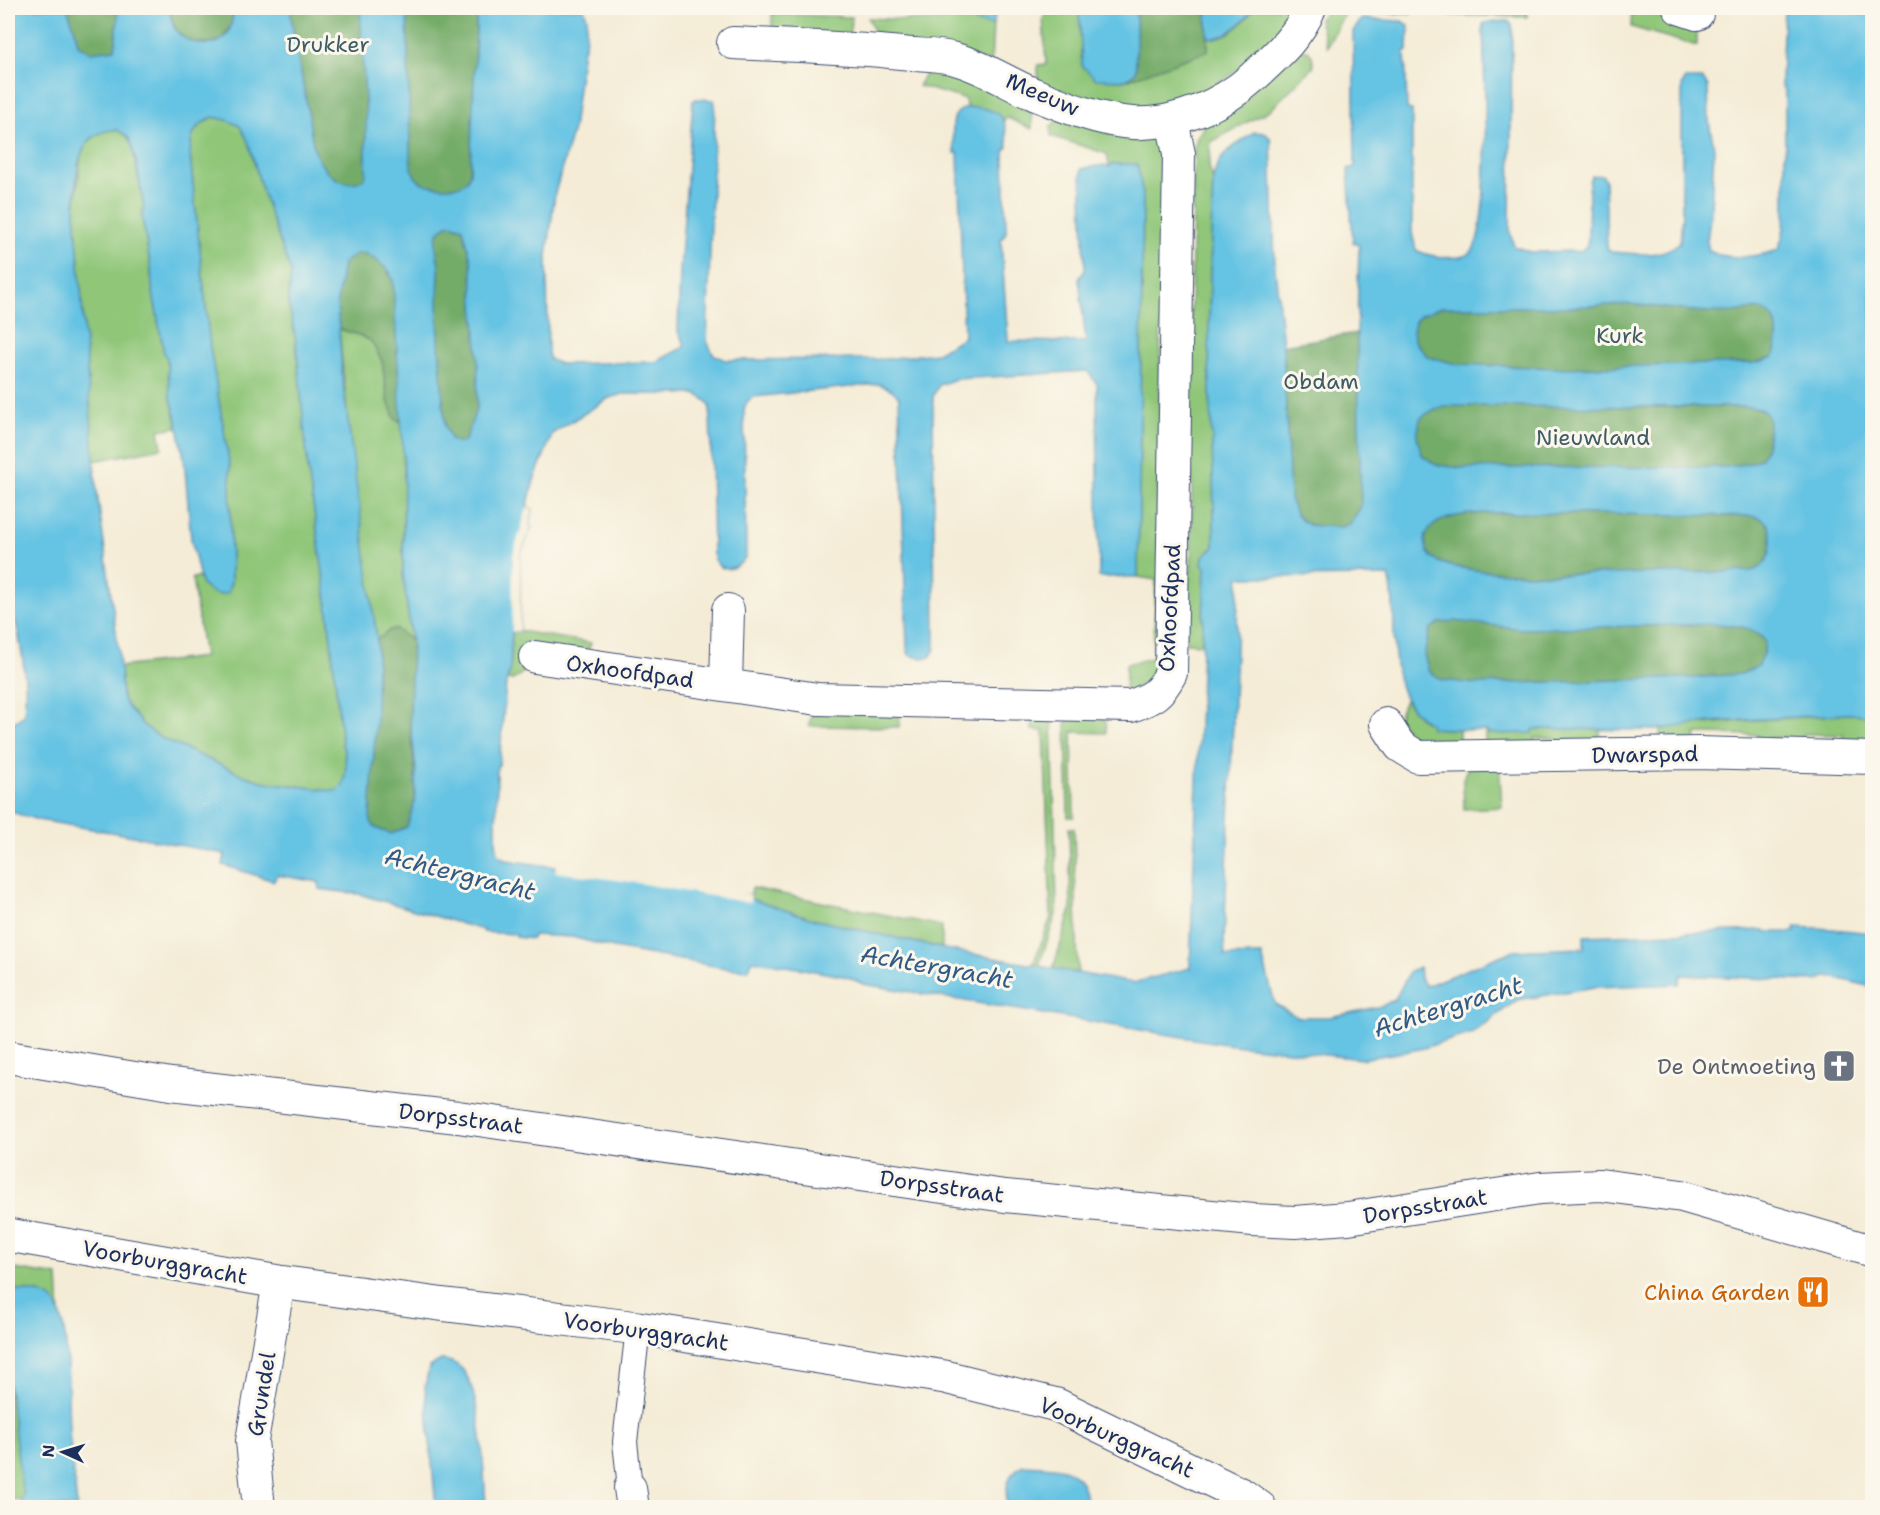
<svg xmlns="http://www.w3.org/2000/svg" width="1880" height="1515" font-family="'Shantell Sans',sans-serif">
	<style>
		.green { fill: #8fc678; stroke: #557a6b; stroke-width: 1.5 }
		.forest { fill: #73ab68; stroke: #476d63; stroke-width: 1.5 }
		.water { fill: #65c3e3; stroke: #4079a0; stroke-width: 1.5; fill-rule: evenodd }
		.pier { fill: #f4ecd6 }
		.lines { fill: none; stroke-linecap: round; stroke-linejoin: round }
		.pedestrian-casing { stroke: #3c4b70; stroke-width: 26 }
		.minor-casing { stroke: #3c4b70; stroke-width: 34 }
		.tertiary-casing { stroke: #3c4b70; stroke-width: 35 }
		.pedestrian { stroke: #fff; stroke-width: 24 }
		.minor { stroke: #fff; stroke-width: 32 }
		.tertiary { stroke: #fff; stroke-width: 33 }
		.labels { text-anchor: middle; stroke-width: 6; stroke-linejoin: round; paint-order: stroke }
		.park-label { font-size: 22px; fill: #3e5c66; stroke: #fbf7ec }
		.street-label { font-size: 22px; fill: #1b2f5e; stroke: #fbf7ec }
		.worship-label { font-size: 22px; fill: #5b616d; stroke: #fbf7ec; text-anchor: end }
		.food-label { font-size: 22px; fill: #c56008; stroke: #fbf7ec; text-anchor: end }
		.water-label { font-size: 24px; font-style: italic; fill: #315b86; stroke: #fbf7ec }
	</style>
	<rect width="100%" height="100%" fill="#fbf7ec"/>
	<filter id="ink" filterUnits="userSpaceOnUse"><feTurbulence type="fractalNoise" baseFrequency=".0167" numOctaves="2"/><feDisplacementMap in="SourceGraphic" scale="12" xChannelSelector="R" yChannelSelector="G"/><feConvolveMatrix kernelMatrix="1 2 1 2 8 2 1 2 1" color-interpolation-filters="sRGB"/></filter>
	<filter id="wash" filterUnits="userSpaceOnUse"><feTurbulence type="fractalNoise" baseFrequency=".008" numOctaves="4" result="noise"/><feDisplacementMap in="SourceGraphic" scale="24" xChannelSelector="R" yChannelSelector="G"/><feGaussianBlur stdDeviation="1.35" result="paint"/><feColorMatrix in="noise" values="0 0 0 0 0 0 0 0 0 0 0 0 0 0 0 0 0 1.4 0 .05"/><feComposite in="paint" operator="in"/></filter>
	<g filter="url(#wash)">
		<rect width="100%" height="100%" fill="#f4ecd6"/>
		<g class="green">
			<path d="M1051,8H1079L1082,66L1208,51V37C1225,42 1245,22 1254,8H1299L1277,43L1189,104L1122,112L1038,82V65L1046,64L1043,17Z"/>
			<polygon points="1329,8 1411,8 1411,14 1345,12 1327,47 1319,19"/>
			<polygon points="1445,8 1527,8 1527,17 1445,15"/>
			<polygon points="1632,8 1642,8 1697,27 1697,46 1631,27"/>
			<polygon points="772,14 852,17 848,40 772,29"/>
			<polygon points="952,17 993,25 991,62 878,41 868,18 935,21"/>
			<path d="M1297,49L1308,50L1312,56L1314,66L1270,110L1211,142L1209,167L1213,179C1211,236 1209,292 1209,349C1210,415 1215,481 1214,547L1204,555L1202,563L1205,567L1202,644L1186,643L1188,573L1191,572L1192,474H1188L1194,148L1197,137L1209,120Z"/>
			<path d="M930,66L1028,102L1032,116V129L1006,117L1004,121C995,109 981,108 966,107L965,99L918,86Z"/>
			<path d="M213,117L227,120L240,126L248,141L263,193L291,273L288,301L296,341L308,469L326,593L342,744C347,761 347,772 342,788L335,791L265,782L245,776L161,738L143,725L126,705L122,696L120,667L204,657L192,578L200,577L201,583L231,581L230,467L210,347L190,155C191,133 193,127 213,117Z"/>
			<polygon points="1061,117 1149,136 1158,142 1164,151 1157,542 1162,544 1160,659 1151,679 1125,695 1126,664 1153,658 1156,580 1138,577 1143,194 1109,166 1107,154 1051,136 1051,126"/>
			<path d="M111,129L118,130L125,133L132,145L144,207L142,216L151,269L152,287L164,353L167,358L170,395L178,427L159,430L162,448L94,461L75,212L81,152C87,140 97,133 111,129Z"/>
			<polygon points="339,329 359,335 371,341 382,361 388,401 395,419 402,422 404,469 403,574 411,640 396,629 390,630 377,640 350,442"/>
			<polygon points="520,631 591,643 589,649 584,653 530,667 513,680 507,680 510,671 512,632"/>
			<polygon points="1405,700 1421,719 1431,724 1430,728 1459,729 1459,748 1417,743 1397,719"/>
			<polygon points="819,709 900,716 899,727 809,726 811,716"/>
			<polygon points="1848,714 1872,715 1872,749 1843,747 1843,735 1803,734 1802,739 1769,738 1769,745 1758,744 1758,735 1696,734 1695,745 1660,746 1660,729 1683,725"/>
			<polygon points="1037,715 1052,715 1057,911 1039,966 1033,965 1051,917 1044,731 1032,730 1032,721"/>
			<polygon points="1066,716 1101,717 1106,722 1106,733 1072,732 1074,817 1068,817"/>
			<polygon points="1600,728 1600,745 1556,746 1555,738 1535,738 1534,747 1485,747 1485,730 1533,732 1533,729"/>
			<polygon points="1499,763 1502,807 1464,809 1463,779 1469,764"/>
			<polygon points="1069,828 1074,828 1078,973 1053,969 1071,910"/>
			<polygon points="752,888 942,926 942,948 816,920 750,899"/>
			<path d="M8,1268L58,1276L60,1315C58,1311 57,1305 54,1302C44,1291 20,1288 8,1294Z"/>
			<polygon points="8,1379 24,1498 8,1501"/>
		</g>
		<g class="forest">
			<polygon points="67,8 117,8 118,19 115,49 91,52 78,45 74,27"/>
			<path d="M169,8H234L231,25L222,40C187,49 177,43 169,8Z"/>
			<path d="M290,8H360L366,117V173L365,178C350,189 331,180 322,166C312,151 311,133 309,117C303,80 294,44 290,8Z"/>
			<path d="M407,8H477L470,173C468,178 467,182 462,185C452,190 425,188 417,179C410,172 410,161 410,152Z"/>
			<polygon points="1136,8 1206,8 1208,51 1126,80 1136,71"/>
			<path d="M451,224L463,228L471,259L478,361L477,407L465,441L460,443L451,440L445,426C441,375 436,324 439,272C440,260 433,248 437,235C440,229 445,225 451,224Z"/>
			<path d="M358,253C374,254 387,266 393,281L402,422L395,419L388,401L382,361L371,341L359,335L339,329L337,302L343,263Z"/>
			<path d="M1629,304C1663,307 1699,314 1733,312C1742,311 1756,307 1765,311C1782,319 1778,344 1773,358L1754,363L1557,368L1457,364L1428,357L1414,340L1413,331L1415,321L1421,315L1441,307H1568Z"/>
			<polygon points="1357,333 1361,507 1350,524 1342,527 1319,526 1309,525 1302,521 1296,514 1290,498 1283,345"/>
			<path d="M1450,406L1749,407C1754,408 1761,408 1764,411C1774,419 1767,451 1760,459L1750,463L1726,467L1463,468L1436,465L1422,455L1417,437L1420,419L1426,414L1435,409Z"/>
			<path d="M1519,513L1750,516C1755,516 1760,517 1764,520C1775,529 1772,556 1763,565C1759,569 1755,570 1750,571C1699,573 1649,573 1599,574C1552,574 1503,576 1457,567C1446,565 1431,562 1427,550C1412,508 1497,513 1519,513Z"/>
			<path d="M1455,621L1522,629L1716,624C1735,626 1753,625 1765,641L1764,653L1759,666L1741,674L1691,678L1476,684L1442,680L1429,672L1424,655L1430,629L1439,623Z"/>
			<path d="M396,629L411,640C413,665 410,691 410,716C410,754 424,790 407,827L391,834C381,830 371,829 370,817L376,721L377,640L390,630Z"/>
		</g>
		<g class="water">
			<path d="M8,8H67L74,27L78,45L91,52L115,49L118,19L117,8H169C171,15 171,25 176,30C185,44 210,49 223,39C232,32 232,18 234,8H290C294,44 303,80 309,117C311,133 312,151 322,165C331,179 350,189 365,178L366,172V117L360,8H407L410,152C411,180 417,185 444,187C453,187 459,187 467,181L470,173L477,8H584L587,18L585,48H583L573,129L555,193L547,256L548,351L549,359L560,364L656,362L684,347V342L678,332L680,271L693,101L696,99L714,100L715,104L707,341L713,354L725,360L884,359L937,353L964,337L958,153H955C954,142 951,129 954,119C959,102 988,106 999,115C1007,121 1006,138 1008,147L1004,151L1006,232L1001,240L1008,341L1086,342L1079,279L1085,270L1081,169L1104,165L1110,167L1112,164H1137L1143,194L1138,577H1099L1097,384L1087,371L956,379L939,385L933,396L935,649L930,657L920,658L909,655L907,647L899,397L892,390L879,384L753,397L747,402L744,409L746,557C735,572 718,574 713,554L710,406L707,401L696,394H623L609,398L553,433L534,480L527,508L533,510L529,525L532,526L520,555V631L512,632L510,671L506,683L499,765L497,766L496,842L498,854L506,860L751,895V899L816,920L945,949L1133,983L1190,968L1205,567L1202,563L1204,555L1214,547C1215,481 1210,415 1209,349C1209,292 1211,236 1213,179C1218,153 1234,147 1254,132L1265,133L1271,139L1275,267L1283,345L1290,498L1296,514L1302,521L1309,525L1319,526L1342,527L1350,524L1361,507L1357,333L1359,245L1353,243L1348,169L1355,167L1353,31L1362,19L1402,21L1409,25L1408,51H1405L1407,109L1412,110V233L1416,250C1427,256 1462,263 1472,251C1492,225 1484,64 1483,24L1490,22L1508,21L1512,25L1510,232L1514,246L1530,252L1581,251L1587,245L1588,237L1589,181L1592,176L1602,175L1605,179L1607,248L1611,252C1637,253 1659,260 1680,242L1682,213V84L1686,79H1703L1708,86L1709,122L1714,148L1711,210L1707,241L1709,251C1728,261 1758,257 1778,250L1783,235L1785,217V92L1781,84L1784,8H1872V715L1848,714L1711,722L1655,730L1534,729L1533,733L1488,734L1487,731L1430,728L1431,724C1388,702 1396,646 1393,604C1392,595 1392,585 1389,576L1239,577L1224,941L1225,956L1262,955L1275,1004L1297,1017H1330L1382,1006L1395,999L1410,971L1419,967L1420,978L1426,986L1512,951L1584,948V936L1765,930V932H1795V927L1833,929L1872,933V987L1828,976L1817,981L1681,975L1679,984L1595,987L1517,1000L1473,1033L1420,1049L1362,1059L1225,1044L863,984L848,977L753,960L748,970L726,968L614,948L572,937L533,935L532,939L516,937V934L483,932V930L359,894L319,889V882L277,875L274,881L223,865L225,854L128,835L38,820L8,811V726L23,716C32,681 14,617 8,580ZM213,117L227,120L240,126L248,141L263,193L291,273L288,301L296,341L308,469L326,593L342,744C347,760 347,771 342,787L336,791L265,782L245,776L161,738L143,725L126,705L122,696L119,653L96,485L75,212C77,179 72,129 118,130L129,138L136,160L144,207L142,216L151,269L152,287L164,353L167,358L170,395L176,416L184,458L191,539L201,583C207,592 217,597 228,593L231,581L230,467L210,347L190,155C191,133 193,127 213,117ZM451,224L463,228L471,259L478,361L477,407L465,441L460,443L451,440L445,426C441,375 436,324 439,272C440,260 433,248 437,235C440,229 445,225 451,224ZM358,253L366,254L379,262L389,271L393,281L404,469L403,574L412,644L410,718L416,769L415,801L407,827L391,834C381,830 371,829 370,817L376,721L377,640L342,375L337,302L343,263ZM1629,304C1663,307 1699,314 1733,312C1742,311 1756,307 1765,311C1782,319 1778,343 1773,358L1754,363L1557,368L1457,364L1428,357L1414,341L1413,331L1415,321L1421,315L1441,307H1568ZM1450,406L1749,407C1754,408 1761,408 1764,411C1774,419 1767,451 1760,459L1750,463L1726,467L1463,468L1436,465L1422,455L1417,437L1420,419L1426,414L1435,409ZM1519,513L1750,516C1755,516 1760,517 1764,520C1775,529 1772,556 1763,565C1759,569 1755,570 1750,571C1699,573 1649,573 1599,574C1552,574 1503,576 1457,567C1446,565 1431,562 1427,550C1412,508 1497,513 1519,513ZM1455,621L1522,629L1716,624C1735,626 1753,625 1765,641L1764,653L1758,666L1741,674L1691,678L1476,684L1442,680L1429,672L1424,655L1430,629L1439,623Z"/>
			<polygon points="946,8 997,8 993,25 952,17"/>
			<polygon points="1079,8 1136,8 1136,71 1126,80 1096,79 1082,66"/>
			<path d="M1206,8H1254C1245,21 1230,35 1214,38L1208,37Z"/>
			<path d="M17,1290C29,1292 47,1292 55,1303C71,1326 67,1400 69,1430C71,1456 75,1482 77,1507H22L21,1499L24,1497L21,1482L8,1379V1294Z"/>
			<path d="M441,1360C449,1361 456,1362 462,1369C482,1391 484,1476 486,1507H436L425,1387L429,1367Z"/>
			<path d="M1023,1465C1058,1467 1085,1464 1087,1507H1006C1007,1487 1004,1477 1023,1465Z"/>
		</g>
		<g class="pier">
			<polygon points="527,508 533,510 529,525 532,526 520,555 520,631 512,632 513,555"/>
			<polygon points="556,864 729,889 751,895 750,903 638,883 556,872"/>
		</g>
	</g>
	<g filter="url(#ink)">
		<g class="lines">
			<g class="pedestrian-casing">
				<polyline id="pedestrian" points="630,1488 625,1442 638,1328"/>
			</g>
			<g class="minor-casing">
				<g id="minor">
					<polyline points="1679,8 1697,14"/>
					<path d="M733,43C789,46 845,47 901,53C918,55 938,54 955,59C982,66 1004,81 1029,92C1061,105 1098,121 1133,123C1176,125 1222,105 1253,77C1276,56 1299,36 1310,8"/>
					<path d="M535,657L818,699L1131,706C1153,698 1160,694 1171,673L1179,154L1172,120"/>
					<polyline points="726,684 728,610"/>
					<polyline points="1386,724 1400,746 1418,757 1698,753 1872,758"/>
					<polyline points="8,1057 171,1084 458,1117 1005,1196 1253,1220 1295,1222 1348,1218 1540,1188 1600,1185 1682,1196 1872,1251"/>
					<polyline points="630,1488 633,1508"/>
					<polyline points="259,1508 252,1441 279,1282"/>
				</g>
			</g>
			<g class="tertiary-casing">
				<polyline id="tertiary" points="8,1235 279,1282 439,1304 638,1328 945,1377 1057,1405 1242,1495 1260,1508"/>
			</g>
			<use href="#pedestrian" class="pedestrian"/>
			<use href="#minor" class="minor"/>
			<use href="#tertiary" class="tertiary"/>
		</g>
	</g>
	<defs>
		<g id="church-square" transform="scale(1.725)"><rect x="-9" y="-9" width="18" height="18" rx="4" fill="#6b7280" stroke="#fbf7ec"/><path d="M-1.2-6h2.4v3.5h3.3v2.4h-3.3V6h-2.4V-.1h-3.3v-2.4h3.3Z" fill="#fff"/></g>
		<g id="restaurant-square" transform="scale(1.725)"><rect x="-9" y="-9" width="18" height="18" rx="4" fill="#e8710a" stroke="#fbf7ec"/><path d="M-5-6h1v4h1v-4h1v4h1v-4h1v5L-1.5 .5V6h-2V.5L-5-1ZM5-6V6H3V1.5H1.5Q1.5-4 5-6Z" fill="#fff"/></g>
	</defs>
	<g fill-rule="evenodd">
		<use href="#church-square" x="1839" y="1066"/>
		<use href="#restaurant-square" x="1813" y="1292"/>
	</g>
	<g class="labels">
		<g class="park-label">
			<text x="328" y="52">Drukker</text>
			<text x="1620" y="343">Kurk</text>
			<text x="1321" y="389">Obdam</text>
			<text x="1593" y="445">Nieuwland</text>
		</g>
		<g class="street-label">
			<text transform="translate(1043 94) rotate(23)" y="8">Meeuw</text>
			<text transform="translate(1169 608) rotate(-87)" y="8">Oxhoofdpad</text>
			<text transform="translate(630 671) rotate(8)" y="8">Oxhoofdpad</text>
			<text transform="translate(1645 754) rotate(-1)" y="8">Dwarspad</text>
			<text transform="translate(461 1118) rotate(7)" y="8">Dorpsstraat</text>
			<text transform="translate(942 1186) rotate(8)" y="8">Dorpsstraat</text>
			<text transform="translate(1425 1206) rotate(-9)" y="8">Dorpsstraat</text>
			<text transform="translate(165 1262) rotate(10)" y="8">Voorburggracht</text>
			<text transform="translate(646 1331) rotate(8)" y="8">Voorburggracht</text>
			<text transform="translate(261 1394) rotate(-81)" y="8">Grundel</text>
			<text transform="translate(1117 1437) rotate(24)" y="8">Voorburggracht</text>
		</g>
		<g class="worship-label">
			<text x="1816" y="1074">De Ontmoeting</text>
		</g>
		<g class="food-label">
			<text x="1790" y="1300">China Garden</text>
		</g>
		<g class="water-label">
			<text transform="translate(460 874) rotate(14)" y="8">Achtergracht</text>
			<text transform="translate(937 967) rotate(10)" y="8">Achtergracht</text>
			<text transform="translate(1448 1007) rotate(-17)" y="8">Achtergracht</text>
		</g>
	</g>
	<rect width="1880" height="1515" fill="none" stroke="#fbf7ec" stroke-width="30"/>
	<g transform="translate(63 1452) rotate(274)" stroke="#fbf7ec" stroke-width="4.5" paint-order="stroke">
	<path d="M0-4.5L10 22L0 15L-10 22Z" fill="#1b2f5e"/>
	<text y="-9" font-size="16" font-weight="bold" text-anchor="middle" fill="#1b2f5e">N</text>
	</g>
</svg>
